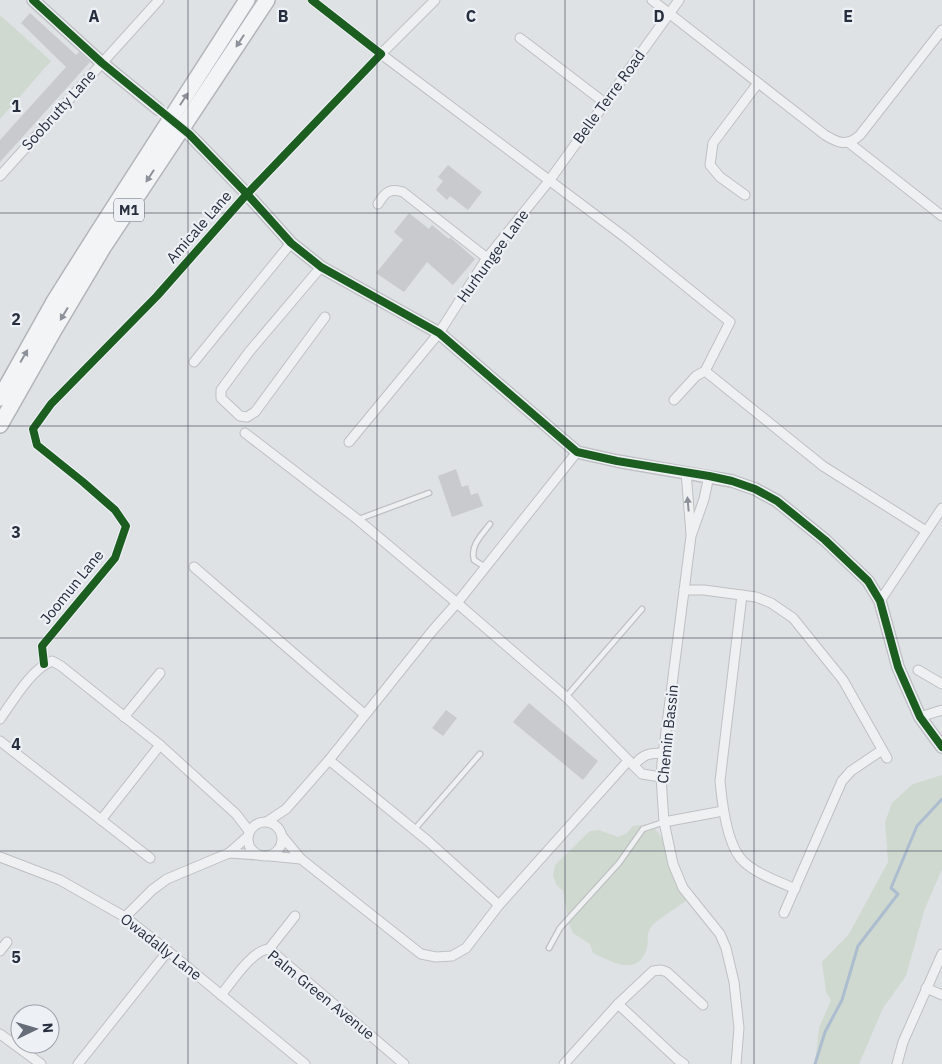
<svg xmlns="http://www.w3.org/2000/svg" width="942" height="1064" font-family="'IBM Plex Sans',sans-serif">
	<style>
		.green { fill: #cfd9d0 }
		.lines { fill: none; stroke-linecap: round; stroke-linejoin: round }
		.stream { stroke: #adbdd0; stroke-width: 3 }
		.building { fill: #c8cacd }
		.service-casing { stroke: #bec0c3; stroke-width: 7 }
		.minor-casing { stroke: #bec0c3; stroke-width: 11 }
		.tertiary-casing { stroke: #bec0c3; stroke-width: 14 }
		.trunk-casing { stroke: #b2b5b9; stroke-width: 18 }
		.service { stroke: #eff0f1; stroke-width: 4.5 }
		.minor { stroke: #eff0f1; stroke-width: 9 }
		.tertiary { stroke: #eff0f1; stroke-width: 11 }
		.trunk { stroke: #f3f4f5; stroke-width: 15 }
		.cycleway-casing { stroke: #edf0f5; stroke-width: 11 }
		.cycleway { stroke: #1b5e20; stroke-width: 8 }
		.oneway { fill: #8d9199 }
		.oneway2 { fill: #8b8f97 }
		.grid { fill: none; stroke: #272e3d; stroke-width: 1; stroke-opacity: 0.55 }
		.labels { text-anchor: middle; stroke-width: 4.5; stroke-linejoin: round; paint-order: stroke }
		.shield { fill: #edf0f5; stroke: #626874; stroke-width: 1 }
		.shield-label { font-size: 14px; font-weight: bold; fill: #272e3d }
		.street-label { font-size: 15px; fill: #272e3d; stroke: #edf0f5 }
		.grid-label { font-size: 16px; text-anchor: middle; font-weight: bold; fill: #272e3d; stroke: #edf0f5; stroke-width: 4.5; stroke-linejoin: round; paint-order: stroke }
	</style>
	<rect width="100%" height="100%" fill="#dfe2e5"/>
	<g class="green">
		<polygon points="0,15 51,61 0,119"/>
		<polygon points="942,775 942,869 924,911 906,976 883,1008 859,1064 815,1064 819,1028 831,1000 826,992 822,962 849,934 888,862 885,822 892,803 913,784"/>
		<path d="M652,824C670,850 683,869 687,900C677,908 656,919 650,929C646,936 649,940 647,947C639,978 612,962 593,953L590,944L573,933L569,924L563,891L556,884L553,875L555,865L590,831L599,830L618,837L627,833L633,826Z"/>
	</g>
	<g class="lines">
		<polyline class="stream" points="815,1064 825,1032 842,1000 858,946 898,894 891,888 917,826 942,799"/>
	</g>
	<g class="building">
		<polygon points="30,13 76,55 79,52 90,62 0,162 0,140 66,67 21,23"/>
		<polygon points="448,165 482,192 468,210 450,196 447,200 436,190 443,181 438,177"/>
		<polygon points="409,213 429,229 432,225 449,239 450,237 475,259 453,285 427,262 404,292 376,273 403,240 394,232"/>
		<polygon points="456,469 462,487 468,485 471,495 478,493 483,506 452,517 438,476"/>
		<polygon points="529,703 598,761 583,780 513,722"/>
		<polygon points="446,710 457,718 443,736 432,728"/>
	</g>
	<g class="lines">
		<g class="service-casing">
			<g id="service">
				<polyline points="359,519 429,493"/>
				<path d="M485,567L474,560C470,545 482,535 490,524"/>
				<polyline points="566,697 642,609"/>
				<polyline points="414,830 480,754"/>
				<polyline points="549,948 560,928 619,863 643,829 664,822"/>
			</g>
		</g>
		<g class="minor-casing">
			<g id="minor">
				<polyline points="435,0 381,54 626,238 730,322 705,371 696,376 674,400"/>
				<path d="M652,0L825,135C838,143 847,147 860,135L942,30"/>
				<polyline points="520,38 605,103"/>
				<polyline points="848,142 942,216"/>
				<polyline points="0,176 159,0"/>
				<polyline points="745,195 720,177 710,165 713,143 758,83"/>
				<path d="M378,204C385,192 390,188 403,192L487,258"/>
				<polyline points="321,267 249,352 221,390 221,398 240,416 247,417 255,412 325,317"/>
				<polyline points="194,362 291,243"/>
				<polyline points="705,371 823,466 926,531"/>
				<polyline points="245,433 357,519 457,603 566,697 642,774 661,777"/>
				<polyline points="349,442 439,333 487,258 549,181 679,0"/>
				<polyline points="686,472 691,534"/>
				<polyline points="709,476 704,499 691,536 662,763 661,777 664,822 673,864 683,888 720,934 726,948 734,982 739,1028 736,1064"/>
				<polyline points="194,567 364,714"/>
				<polyline points="684,590 704,590 756,597 771,603 793,618 843,680 887,758"/>
				<path d="M742,595L720,781C722,803 727,847 744,862C757,874 778,881 795,889"/>
				<polyline points="880,601 942,508"/>
				<polyline points="44,664 42,646 115,558 126,526 115,510 83,482 37,445 33,429 51,404 157,296 247,194 381,54 312,0"/>
				<polyline points="918,670 942,684"/>
				<polyline points="124,717 160,673"/>
				<polyline points="920,717 942,710"/>
				<path d="M0,719C13,701 31,669 52,661L61,666L160,745L236,814L249,831"/>
				<polyline points="0,741 150,858"/>
				<polyline points="329,760 428,841 499,905"/>
				<path d="M634,766C642,754 650,753 663,753"/>
				<polyline points="101,820 160,745"/>
				<polyline points="268,821 286,809 329,760 433,630 457,603 577,452"/>
				<circle cx="265" cy="839" r="17"/>
				<polyline points="664,822 723,811"/>
				<polyline points="282,836 301,859 421,954 436,957 452,956 466,948 499,905 628,761"/>
				<polyline points="229,853 258,855"/>
				<polyline points="270,856 301,859"/>
				<polyline points="0,857 60,880 125,917 168,951 305,1064"/>
				<polyline points="784,913 842,781 851,771 882,750"/>
				<polyline points="125,917 152,890 167,879 229,853 247,837"/>
				<polyline points="269,949 295,916"/>
				<polyline points="0,951 7,942"/>
				<polyline points="926,988 942,995"/>
				<path d="M221,995C232,982 252,950 269,949L404,1064"/>
				<polyline points="618,1004 677,1059 684,1064"/>
				<polyline points="0,1034 41,1064"/>
				<polyline points="78,1064 168,951"/>
				<polyline points="564,1064 618,1004 653,971 661,970 667,972 703,1005"/>
				<polyline points="897,1064 903,1042 942,954"/>
			</g>
		</g>
		<g class="tertiary-casing">
			<g id="tertiary">
				<polyline points="33,0 102,63 158,109"/>
				<polyline points="189,134 247,194 291,243 321,267 439,333 577,452 617,461 732,481 755,489 777,501 825,540 868,581 880,601 898,667 920,717 942,747"/>
			</g>
		</g>
		<g class="trunk-casing">
			<g id="trunk">
				<polyline points="0,398 55,300 96,235 247,0"/>
				<polyline points="0,425 54,330 104,246 267,0"/>
			</g>
		</g>
		<use href="#service" class="service"/>
		<use href="#minor" class="minor"/>
		<use href="#tertiary" class="tertiary"/>
		<use href="#trunk" class="trunk"/>
		<g class="cycleway-casing">
			<g id="cycleway">
				<polyline points="33,0 102,63 189,134 247,194 291,243 321,267 439,333 577,452 617,461 709,476 732,481 755,489 777,501 825,540 868,581 880,601 898,667 920,717 942,747"/>
				<polyline points="44,664 42,646 115,558 126,526 115,510 83,482 37,445 33,429 51,404 157,296 247,194 381,54 312,0"/>
			</g>
		</g>
		<use href="#cycleway" class="cycleway"/>
	</g>
	<defs><path id="oneway-solid" d="M-6-.8H1V-3.2L6.5 0L1 3.2V.8H-6Z" transform="scale(1.25)"/></defs>
	<g class="oneway">
		<use href="#oneway-solid" transform="translate(240 41) rotate(123)"/>
		<use href="#oneway-solid" transform="translate(184 99) rotate(-57)"/>
		<use href="#oneway-solid" transform="translate(150 176) rotate(123)"/>
		<use href="#oneway-solid" transform="translate(64 314) rotate(121)"/>
		<use href="#oneway-solid" transform="translate(24 356) rotate(-60)"/>
	</g>
	<use class="oneway2" href="#oneway-solid" transform="translate(688 504) rotate(-95)"/>
	<path class="grid" d="M188,0V1064M377,0V1064M565,0V1064M754,0V1064M0,213H942M0,426H942M0,638H942M0,851H942"/>
	<g class="labels">
		<rect class="shield" x="114" y="198.5" width="30" height="23" rx="4"/>
		<g class="shield-label">
			<text x="129" y="215">M1</text>
		</g>
		<g class="street-label">
			<text transform="translate(609 97) rotate(-54)" y="5">Belle Terre Road</text>
			<text transform="translate(59 110) rotate(-48)" y="5">Soobrutty Lane</text>
			<text transform="translate(199 227) rotate(-49)" y="5">Amicale Lane</text>
			<text transform="translate(493 256) rotate(-54)" y="5">Hurhungee Lane</text>
			<text transform="translate(72 587) rotate(-51)" y="5">Joomun Lane</text>
			<text transform="translate(668 734) rotate(-84)" y="5">Chemin Bassin</text>
			<text transform="translate(161 947) rotate(38)" y="5">Owadally Lane</text>
			<text transform="translate(321 995) rotate(39)" y="5">Palm Green Avenue</text>
		</g>
	</g>
	<g class="grid-label">
		<text x="94" y="22">A</text>
		<text x="283" y="22">B</text>
		<text x="471" y="22">C</text>
		<text x="659" y="22">D</text>
		<text x="848" y="22">E</text>
		<text x="16" y="112">1</text>
		<text x="16" y="325">2</text>
		<text x="16" y="538">3</text>
		<text x="16" y="750">4</text>
		<text x="16" y="963">5</text>
	</g>
	<g transform="translate(35 1029) rotate(85)"><circle r="24" fill="#edf0f5" stroke="#9ea2ab"/>
	<path d="M0-4L9 19L0 12L-9 19Z" fill="#676d78"/>
	<text y="-8" font-size="14" font-weight="bold" text-anchor="middle" fill="#272e3d">N</text>
	</g>
</svg>
